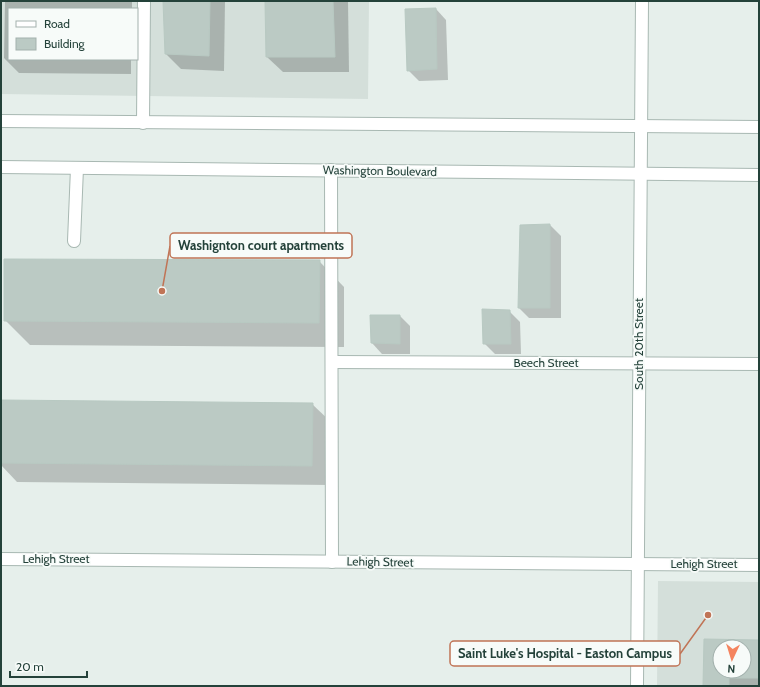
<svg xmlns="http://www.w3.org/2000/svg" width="760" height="687" font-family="Cabin,sans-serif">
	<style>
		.built { fill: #d4dfda; fill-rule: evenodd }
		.shadow { fill: #0003; fill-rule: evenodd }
		.building { fill: #bbcac4; stroke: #b8c9c2; fill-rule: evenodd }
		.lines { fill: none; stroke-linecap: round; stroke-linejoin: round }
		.minor-casing { stroke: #a8b8b2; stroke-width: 14 }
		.minor { stroke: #fff; stroke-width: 12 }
		.labels { text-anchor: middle; stroke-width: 3.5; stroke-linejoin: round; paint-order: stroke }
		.street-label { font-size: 12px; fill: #24423a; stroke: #f7fbf9 }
		.leader { fill: none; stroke: #c07456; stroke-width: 1.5 }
		.callout-dot { fill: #c07456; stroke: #f7fbf9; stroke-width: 1.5 }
		.callout { fill: #f7fbf9; stroke: #c07456; stroke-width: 1.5 }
		.callout-label { font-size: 13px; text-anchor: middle; font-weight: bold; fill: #24423a }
	</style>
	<rect width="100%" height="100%" fill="#e6efeb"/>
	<g class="built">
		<path d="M1,1H369L368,99L1,94ZM9,9H137V59H9Z"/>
		<path d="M658,581L759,582V686H657ZM720,647H744V671H720Z"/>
	</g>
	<g class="shadow">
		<polygon points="5,1 132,1 132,9 9,9 9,59 131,59 131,74 19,73 4,58"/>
		<polygon points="164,1 225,1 224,71 181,69 166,54"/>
		<polygon points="266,1 348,1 349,72 283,72 267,57"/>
		<polygon points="436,9 446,20 448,80 419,81 408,70"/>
		<polygon points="550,225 561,236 561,318 529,318 519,308 521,226"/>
		<polygon points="319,261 344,287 344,347 30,345 5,320"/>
		<polygon points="509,311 520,322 521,354 495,354 484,343"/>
		<polygon points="400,316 410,326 410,354 382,354 372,343"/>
		<polygon points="1,401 312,404 332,423 331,485 17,482 1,465"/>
		<path d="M705,640L759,641V686H704ZM720,647H744V671H720Z"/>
	</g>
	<g class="building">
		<polygon points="163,1 210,1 209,56 165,54"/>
		<polygon points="265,1 333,1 335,57 266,57"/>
		<polygon points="436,8 437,69 407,71 405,9"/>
		<polygon points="550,224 550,308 518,308 520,225"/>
		<polygon points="4,259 320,260 319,323 4,321"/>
		<polygon points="482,309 510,310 511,344 483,344"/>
		<polygon points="370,315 400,315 400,344 371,343"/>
		<polygon points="1,400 313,403 312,466 1,463"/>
		<path d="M704,639L759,640V678H729V686H703ZM720,647H744V671H720Z"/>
	</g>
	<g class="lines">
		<g class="minor-casing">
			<g id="minor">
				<polyline points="1,121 759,127"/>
				<polyline points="143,123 144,1"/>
				<polyline points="1,167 759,175"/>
				<polyline points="331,170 332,562"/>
				<polyline points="74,241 77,168"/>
				<polyline points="332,362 759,364"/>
				<polyline points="1,559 759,565"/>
				<polyline points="637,686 642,1"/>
			</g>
		</g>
		<use href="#minor" class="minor"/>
	</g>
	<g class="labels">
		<g class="street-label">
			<text transform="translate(380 171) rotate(1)" y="4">Washington Boulevard</text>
			<text transform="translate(639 344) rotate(-90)" y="4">South 20th Street</text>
			<text x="546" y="367">Beech Street</text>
			<text x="56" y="563">Lehigh Street</text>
			<text transform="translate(380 562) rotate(1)" y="4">Lehigh Street</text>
			<text x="704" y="568">Lehigh Street</text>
		</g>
	</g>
	<path class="leader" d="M162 291L170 246M708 615L680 654"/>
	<g class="callout-dot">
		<circle cx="162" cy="291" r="4"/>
		<circle cx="708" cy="615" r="4"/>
	</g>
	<g class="callout">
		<rect x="170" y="233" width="182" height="25" rx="4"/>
		<rect x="450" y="641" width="230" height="25" rx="4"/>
	</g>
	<g class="callout-label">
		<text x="261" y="250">Washignton court apartments</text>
		<text x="565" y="658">Saint Luke's Hospital - Easton Campus</text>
	</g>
	<rect width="760" height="687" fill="none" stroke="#24423a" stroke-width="4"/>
	<rect x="8" y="8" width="130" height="52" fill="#f7fbf9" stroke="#a3b1ad"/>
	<rect x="16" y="21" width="20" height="6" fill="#ffffff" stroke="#a3b1ad"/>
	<text x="44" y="28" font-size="12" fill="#24423a">Road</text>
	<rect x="16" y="38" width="20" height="12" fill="#bbcac4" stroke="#a3b1ad"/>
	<text x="44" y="48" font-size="12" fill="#24423a">Building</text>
	<g transform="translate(732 659) rotate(184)"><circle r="19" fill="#f7fbf9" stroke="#a3b1ad"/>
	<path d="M0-3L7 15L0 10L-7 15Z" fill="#f4845f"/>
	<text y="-6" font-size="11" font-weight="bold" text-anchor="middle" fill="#24423a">N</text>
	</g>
	<path d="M10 671v6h77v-6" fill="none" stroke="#24423a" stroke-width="2"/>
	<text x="16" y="671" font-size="12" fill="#24423a" stroke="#f7fbf9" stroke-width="3" paint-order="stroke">20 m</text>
</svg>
